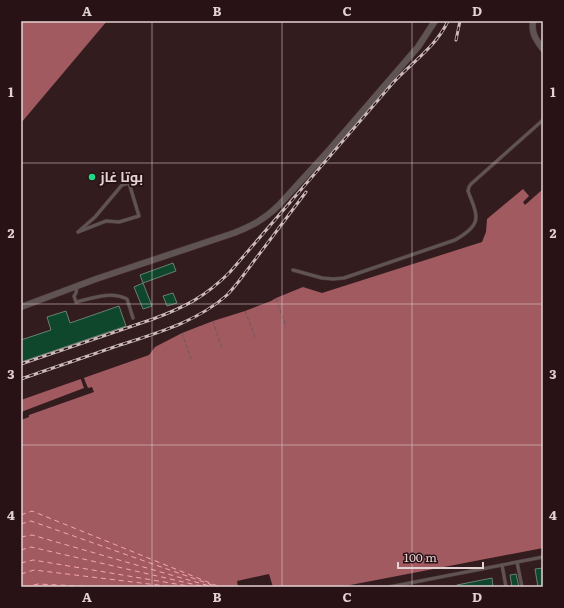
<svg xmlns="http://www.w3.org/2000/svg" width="564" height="608" font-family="Literata,Cairo,serif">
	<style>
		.water { fill: #a25a61 }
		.pier { fill: #331c1e }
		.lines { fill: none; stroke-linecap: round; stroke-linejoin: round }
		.ferry { stroke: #f9a5ac; stroke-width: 1; stroke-dasharray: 5 4; stroke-linecap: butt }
		.building { fill: #0e472b; stroke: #688071 }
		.service-casing { stroke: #4f393b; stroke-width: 4 }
		.minor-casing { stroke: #4f393b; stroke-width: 7 }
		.path { stroke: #6e595b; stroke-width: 1; stroke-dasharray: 4 2; stroke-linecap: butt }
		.service { stroke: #5f5353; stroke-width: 3 }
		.minor { stroke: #5f5353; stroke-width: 6 }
		.rail-casing { stroke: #cbbabb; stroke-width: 3 }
		.rail { stroke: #291215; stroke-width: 1.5; stroke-dasharray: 4.5; stroke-linecap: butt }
		.grid { fill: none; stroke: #e3d2d3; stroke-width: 1; stroke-opacity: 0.55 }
		.poi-dot { fill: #1ed887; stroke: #291215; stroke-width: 1.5 }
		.labels { text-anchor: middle; stroke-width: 4; stroke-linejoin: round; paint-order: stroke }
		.poi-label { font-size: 14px; font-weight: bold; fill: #e3d2d3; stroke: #291215; text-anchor: start }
		.neatline { fill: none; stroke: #e3d2d3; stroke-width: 1.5 }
		.grid-label { font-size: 13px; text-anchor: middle; font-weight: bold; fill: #e3d2d3 }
	</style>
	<rect width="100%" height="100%" fill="#331c1e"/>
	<g class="water">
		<polygon points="21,21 107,21 21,123"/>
		<polygon points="523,189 529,196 523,202 525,205 543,189 543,548 340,587 273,587 269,574 237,581 238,587 21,587 21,400 149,355 155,347 182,333 213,321 245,311 271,301 276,298 303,287 322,293 482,242 486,232 487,219"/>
	</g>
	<polygon class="pier" points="83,376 88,388 92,387 94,392 29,415 29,417 21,420 21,412 84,388 80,377"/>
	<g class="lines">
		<g class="ferry">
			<polyline points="21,515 32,511 220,587"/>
			<polyline points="21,524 31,521 218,587"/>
			<polyline points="21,537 32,535 213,587"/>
			<polyline points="21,550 31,547 205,587"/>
			<polyline points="21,563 33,560 194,587"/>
			<polyline points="21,574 34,570 174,587"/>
			<polyline points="25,587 38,584 99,587"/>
		</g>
	</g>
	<g class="building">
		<polygon points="173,263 176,271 143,283 140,275"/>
		<polygon points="143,283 152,306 143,309 134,287"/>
		<polygon points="173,293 177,303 167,306 163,296"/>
		<polygon points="119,306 126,326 21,362 21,340 51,330 47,317 66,311 70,323"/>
		<polygon points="543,568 543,587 538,587 535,569"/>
		<polygon points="516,574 519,587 512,587 510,575"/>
		<polygon points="492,578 493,587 457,587 457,585"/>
	</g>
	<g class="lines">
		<g class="service-casing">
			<g id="service">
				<polygon points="129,183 139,216 119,222 106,221 78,232 95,217 122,185"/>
				<path d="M293,270L322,278L333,279L344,278L455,240C483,224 478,217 468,191L469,187L471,184L543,120"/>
				<path d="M77,286L76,293L74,296L76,302C93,298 111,291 127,299L133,318"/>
				<polyline points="517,562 522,587"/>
				<polyline points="502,565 506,587"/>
				<polyline points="389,587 543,557"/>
			</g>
		</g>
		<g class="minor-casing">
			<g id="minor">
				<path d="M533,21C531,33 536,40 543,49"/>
				<path d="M21,307L96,279L234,233C252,226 265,219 279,205L330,149L418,47L435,21"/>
			</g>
		</g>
		<g class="path">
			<polyline points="276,298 286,327"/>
			<polyline points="245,311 255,337"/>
			<polyline points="213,321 222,349"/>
			<polyline points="182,333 191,359"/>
		</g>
		<use href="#service" class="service"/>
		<use href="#minor" class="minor"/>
		<g class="rail-casing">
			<g id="rail">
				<polyline points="456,40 460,21"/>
				<path d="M21,364L153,319C185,307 205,297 230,272C284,210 338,147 392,84C411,63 436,47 448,21"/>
				<path d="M21,379C52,368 83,358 114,347C153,334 196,323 227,295C231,291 235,286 239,281L306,192"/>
			</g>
		</g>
		<use href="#rail" class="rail"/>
	</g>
	<path class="grid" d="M152,21V587M282,21V587M412,21V587M21,163H543M21,304H543M21,445H543"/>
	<circle class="poi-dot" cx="92" cy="177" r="4"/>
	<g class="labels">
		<g class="poi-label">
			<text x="100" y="182">بوتا غاز</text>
		</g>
	</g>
	<rect width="564" height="608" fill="none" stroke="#291215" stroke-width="44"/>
	<path d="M398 562v6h85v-6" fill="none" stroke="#e3d2d3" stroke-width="2"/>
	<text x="404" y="562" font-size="12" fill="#e3d2d3" stroke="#291215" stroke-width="3" paint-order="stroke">100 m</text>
	<rect x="22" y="22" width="520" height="564" class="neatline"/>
	<g class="grid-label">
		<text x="87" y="16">A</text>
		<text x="217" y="16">B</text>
		<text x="347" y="16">C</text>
		<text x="477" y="16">D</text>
		<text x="11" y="97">1</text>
		<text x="553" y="97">1</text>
		<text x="11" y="238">2</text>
		<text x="553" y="238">2</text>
		<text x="11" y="379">3</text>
		<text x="553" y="379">3</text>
		<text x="11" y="520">4</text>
		<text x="553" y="520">4</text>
		<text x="87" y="602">A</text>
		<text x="217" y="602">B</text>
		<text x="347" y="602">C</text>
		<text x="477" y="602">D</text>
	</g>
</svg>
